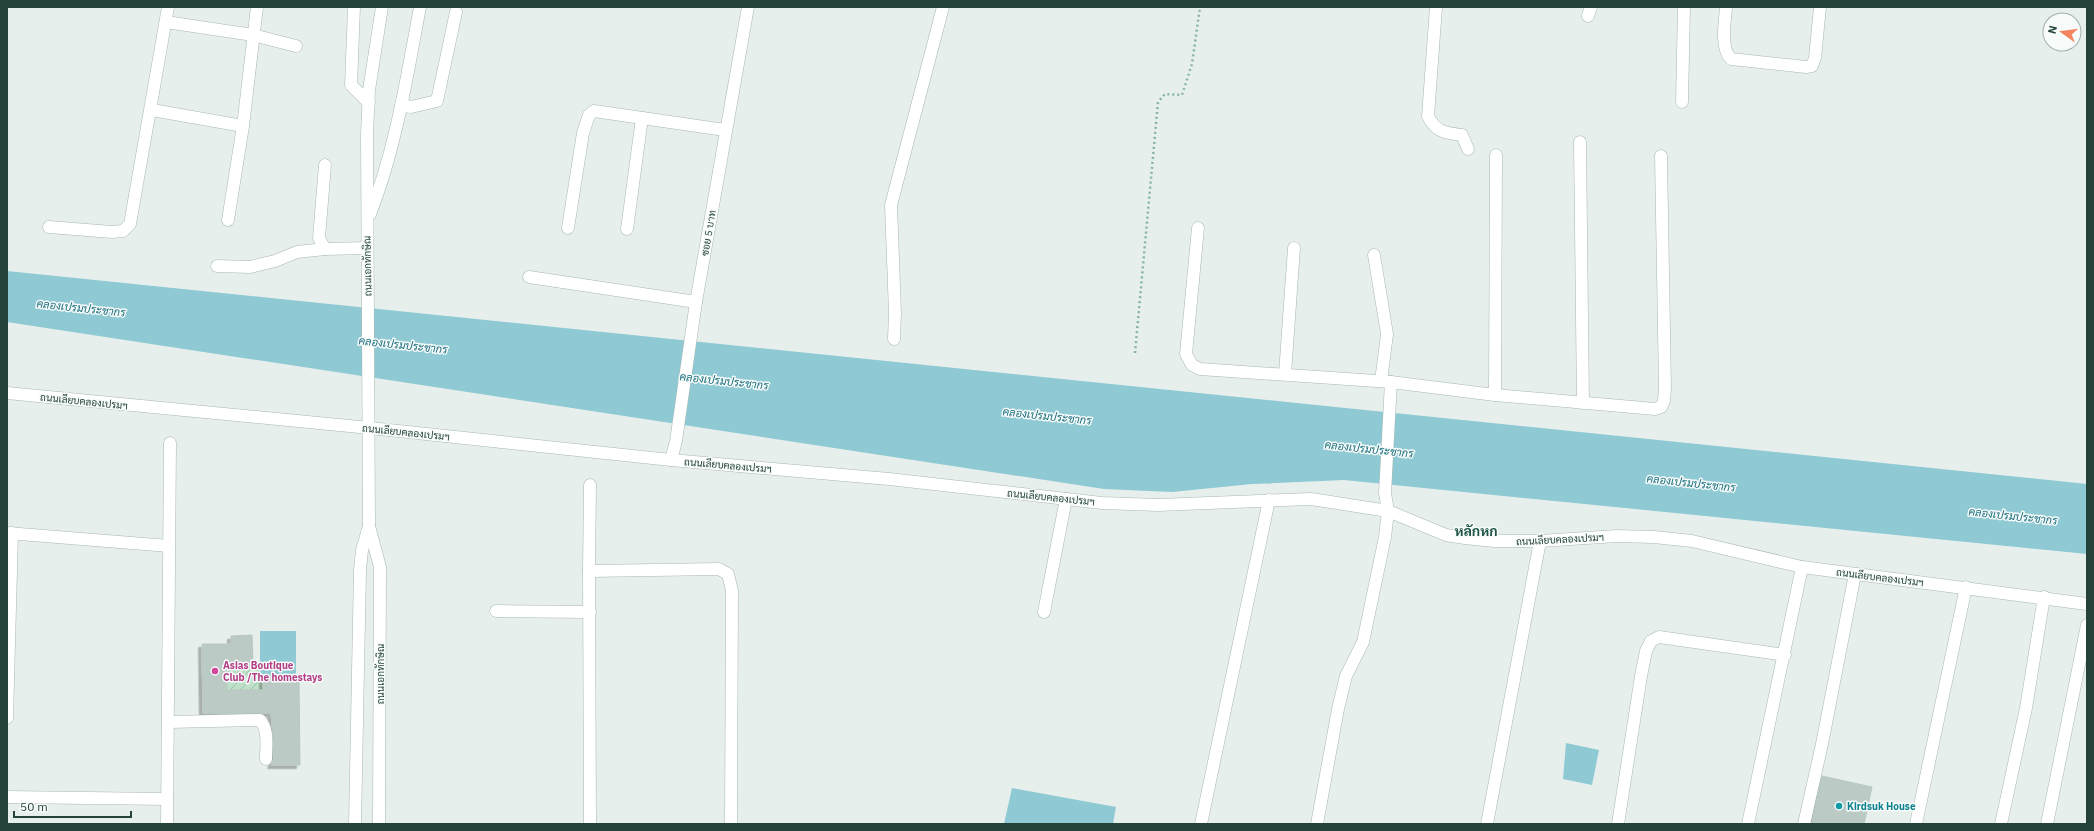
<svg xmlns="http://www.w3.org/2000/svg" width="2094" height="831" font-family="'IBM Plex Sans',Sarabun,sans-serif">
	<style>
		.garden { fill: url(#garden-furrows) }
		.water { fill: #8ec9d4 }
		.building { fill: #bbcac4; stroke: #b8c9c2; filter: url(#shadow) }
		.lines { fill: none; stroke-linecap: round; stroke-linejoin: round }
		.minor-casing { stroke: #a8b8b2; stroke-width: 13 }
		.path { stroke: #86b3a5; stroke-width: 2.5; stroke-dasharray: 2 3; stroke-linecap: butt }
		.minor { stroke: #fff; stroke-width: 12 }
		.hotel-dot { fill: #d1479c; stroke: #f7fbf9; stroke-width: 1.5 }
		.culture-dot { fill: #0f9aa8; stroke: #f7fbf9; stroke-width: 1.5 }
		.labels { text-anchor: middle; stroke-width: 3; stroke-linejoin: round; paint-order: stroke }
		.street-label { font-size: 10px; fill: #24423a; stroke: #f7fbf9 }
		.hotel-label { font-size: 10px; font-weight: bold; fill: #b23c85; stroke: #f7fbf9; text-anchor: start }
		.culture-label { font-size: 10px; font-weight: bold; fill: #0d838f; stroke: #f7fbf9; text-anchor: start }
		.water-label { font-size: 11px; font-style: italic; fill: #1c6f80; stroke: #f7fbf9 }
		.district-label { font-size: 14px; font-weight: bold; fill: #1f5548; stroke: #f7fbf9 }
	</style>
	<defs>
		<pattern id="garden-furrows" width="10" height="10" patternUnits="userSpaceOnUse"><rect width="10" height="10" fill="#bfe0c8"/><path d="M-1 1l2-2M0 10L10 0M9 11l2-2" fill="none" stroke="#a4c1ad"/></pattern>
		<filter id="shadow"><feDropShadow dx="-3.5" dy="3.5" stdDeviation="0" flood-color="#0004"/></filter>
	</defs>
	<rect width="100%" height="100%" fill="#e6efeb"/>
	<polygon class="garden" points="260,663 263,690 227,690 227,664"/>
	<g class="water">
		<polygon points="7,271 2087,484 2087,554 1344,480 1252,484 1172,492 1104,489 7,322"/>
		<rect x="260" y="631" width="36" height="46"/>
		<polygon points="1566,743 1599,750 1592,785 1563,779"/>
		<polygon points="1012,788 1116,807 1113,824 1004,824"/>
	</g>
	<g class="building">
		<polygon points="252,635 253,664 227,664 227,690 263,690 263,678 299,677 300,765 271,765 274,759 274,744 271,713 203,713 202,644 231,644 231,636"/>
		<polygon points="1822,776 1872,787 1864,824 1812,824"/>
	</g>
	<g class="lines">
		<g class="minor-casing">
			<g id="minor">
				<polyline points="354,7 351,85 369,103"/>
				<path d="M1436,7L1428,116C1435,132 1445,133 1462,135L1468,149"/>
				<path d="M1726,7C1725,22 1720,48 1731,59L1806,67L1812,66L1815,58L1820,7"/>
				<polyline points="1588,16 1591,7"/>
				<polyline points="166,22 253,35 296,46"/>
				<polyline points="1682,102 1684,7"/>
				<polyline points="401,105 411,107 437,101 456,12"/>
				<polyline points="152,110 243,126"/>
				<polyline points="1580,142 1583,403"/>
				<polyline points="325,165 319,238 325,249 367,248"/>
				<path d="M370,214C396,148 407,76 420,7"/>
				<polyline points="228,220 243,126 257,7"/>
				<polyline points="49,227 112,232 123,231 130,224 168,7"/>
				<polyline points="568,228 583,133 589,115 594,111 725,130"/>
				<polyline points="1198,228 1186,354 1192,365 1200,369 1391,382 1385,493 1388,511 1385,537 1363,642 1346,676 1338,709 1317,824"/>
				<polyline points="627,229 642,118"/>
				<polyline points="1374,255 1387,334 1381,381"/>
				<polyline points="217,266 250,267 275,261 297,252 325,249"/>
				<polyline points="529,277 696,302"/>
				<polyline points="894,339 895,313 891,205 943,7"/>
				<polyline points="1285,374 1294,248"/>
				<polyline points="1391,382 1495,395 1655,409 1661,407 1664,401 1665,389 1661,156"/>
				<polyline points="7,393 370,428 671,460 889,479 1102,503 1158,505 1311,499 1388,511 1446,535 1465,538 1494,541 1540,541 1617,536 1654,537 1692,541 1802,567 2087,604"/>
				<polyline points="1495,395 1496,155"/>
				<polyline points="671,460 676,441 696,302 748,7"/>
				<polyline points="590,485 589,571 590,824"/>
				<polyline points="369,526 380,567 379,824"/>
				<polyline points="7,533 169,546"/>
				<polyline points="589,571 719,569 728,574 732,591 731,824"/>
				<polyline points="496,611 590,612"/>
				<polyline points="1044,612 1066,499"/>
				<polyline points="7,718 12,533"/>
				<path d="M169,722L260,720C269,730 266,747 266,759"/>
				<polyline points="7,797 167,799"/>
				<polyline points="167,824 170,443"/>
				<polyline points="355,824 360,570 362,550 369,526 367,134 369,90 382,7"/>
				<polyline points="1201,824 1269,500"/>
				<polyline points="1487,824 1540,541"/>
				<polyline points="1618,824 1641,676 1646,651 1651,641 1659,637 1785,655"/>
				<polyline points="1748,824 1802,567"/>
				<polyline points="1804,824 1822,744 1855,574"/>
				<polyline points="1916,824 1966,587"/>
				<polyline points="2001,824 2026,708 2044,597"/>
				<polyline points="2047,824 2087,625"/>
			</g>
		</g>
		<polyline class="path" points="1135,353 1158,102 1165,94 1182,95 1192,64 1200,7"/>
		<use href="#minor" class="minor"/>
	</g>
	<circle class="hotel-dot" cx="215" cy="671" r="4"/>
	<circle class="culture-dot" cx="1839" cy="806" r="4"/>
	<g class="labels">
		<g class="street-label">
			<text transform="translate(708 233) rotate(-80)" y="4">ซอย 5 บาท</text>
			<text transform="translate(367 266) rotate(-91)" y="4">ถนนเอกทักษิณ</text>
			<text transform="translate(84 401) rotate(6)" y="4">ถนนเลียบคลองเปรมฯ</text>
			<text transform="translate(406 432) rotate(6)" y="4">ถนนเลียบคลองเปรมฯ</text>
			<text transform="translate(728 465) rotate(5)" y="4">ถนนเลียบคลองเปรมฯ</text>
			<text transform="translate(1051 497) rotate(6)" y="4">ถนนเลียบคลองเปรมฯ</text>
			<text transform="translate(1560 539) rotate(-3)" y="4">ถนนเลียบคลองเปรมฯ</text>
			<text transform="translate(1880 577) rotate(7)" y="4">ถนนเลียบคลองเปรมฯ</text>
			<text transform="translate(380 674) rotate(-90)" y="4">ถนนเอกทักษิณ</text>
		</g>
		<g class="hotel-label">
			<text x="223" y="669">Asias Boutique<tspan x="223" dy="12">Club /The homestays</tspan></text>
		</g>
		<g class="culture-label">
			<text x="1847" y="810">Kirdsuk House</text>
		</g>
		<g class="water-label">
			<text transform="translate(81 308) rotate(6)" y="4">คลองเปรมประชากร</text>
			<text transform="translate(403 345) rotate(6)" y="4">คลองเปรมประชากร</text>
			<text transform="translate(724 381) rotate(6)" y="4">คลองเปรมประชากร</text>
			<text transform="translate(1047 416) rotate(6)" y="4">คลองเปรมประชากร</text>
			<text transform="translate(1369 449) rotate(6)" y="4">คลองเปรมประชากร</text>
			<text transform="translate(1691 483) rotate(6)" y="4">คลองเปรมประชากร</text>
			<text transform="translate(2013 516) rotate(6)" y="4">คลองเปรมประชากร</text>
		</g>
		<g class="district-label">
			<text x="1476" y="536">หลักหก</text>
		</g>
	</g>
	<rect width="2094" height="831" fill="none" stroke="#24423a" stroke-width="16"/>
	<g transform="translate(2062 32) rotate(284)"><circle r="19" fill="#f7fbf9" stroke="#a3b1ad"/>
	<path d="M0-3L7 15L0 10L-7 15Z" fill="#f4845f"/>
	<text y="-6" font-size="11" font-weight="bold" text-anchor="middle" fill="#24423a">N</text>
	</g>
	<path d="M14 811v6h117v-6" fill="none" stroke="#24423a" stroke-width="2"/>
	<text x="20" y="811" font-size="12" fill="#24423a" stroke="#f7fbf9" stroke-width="3" paint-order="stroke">50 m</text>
</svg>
